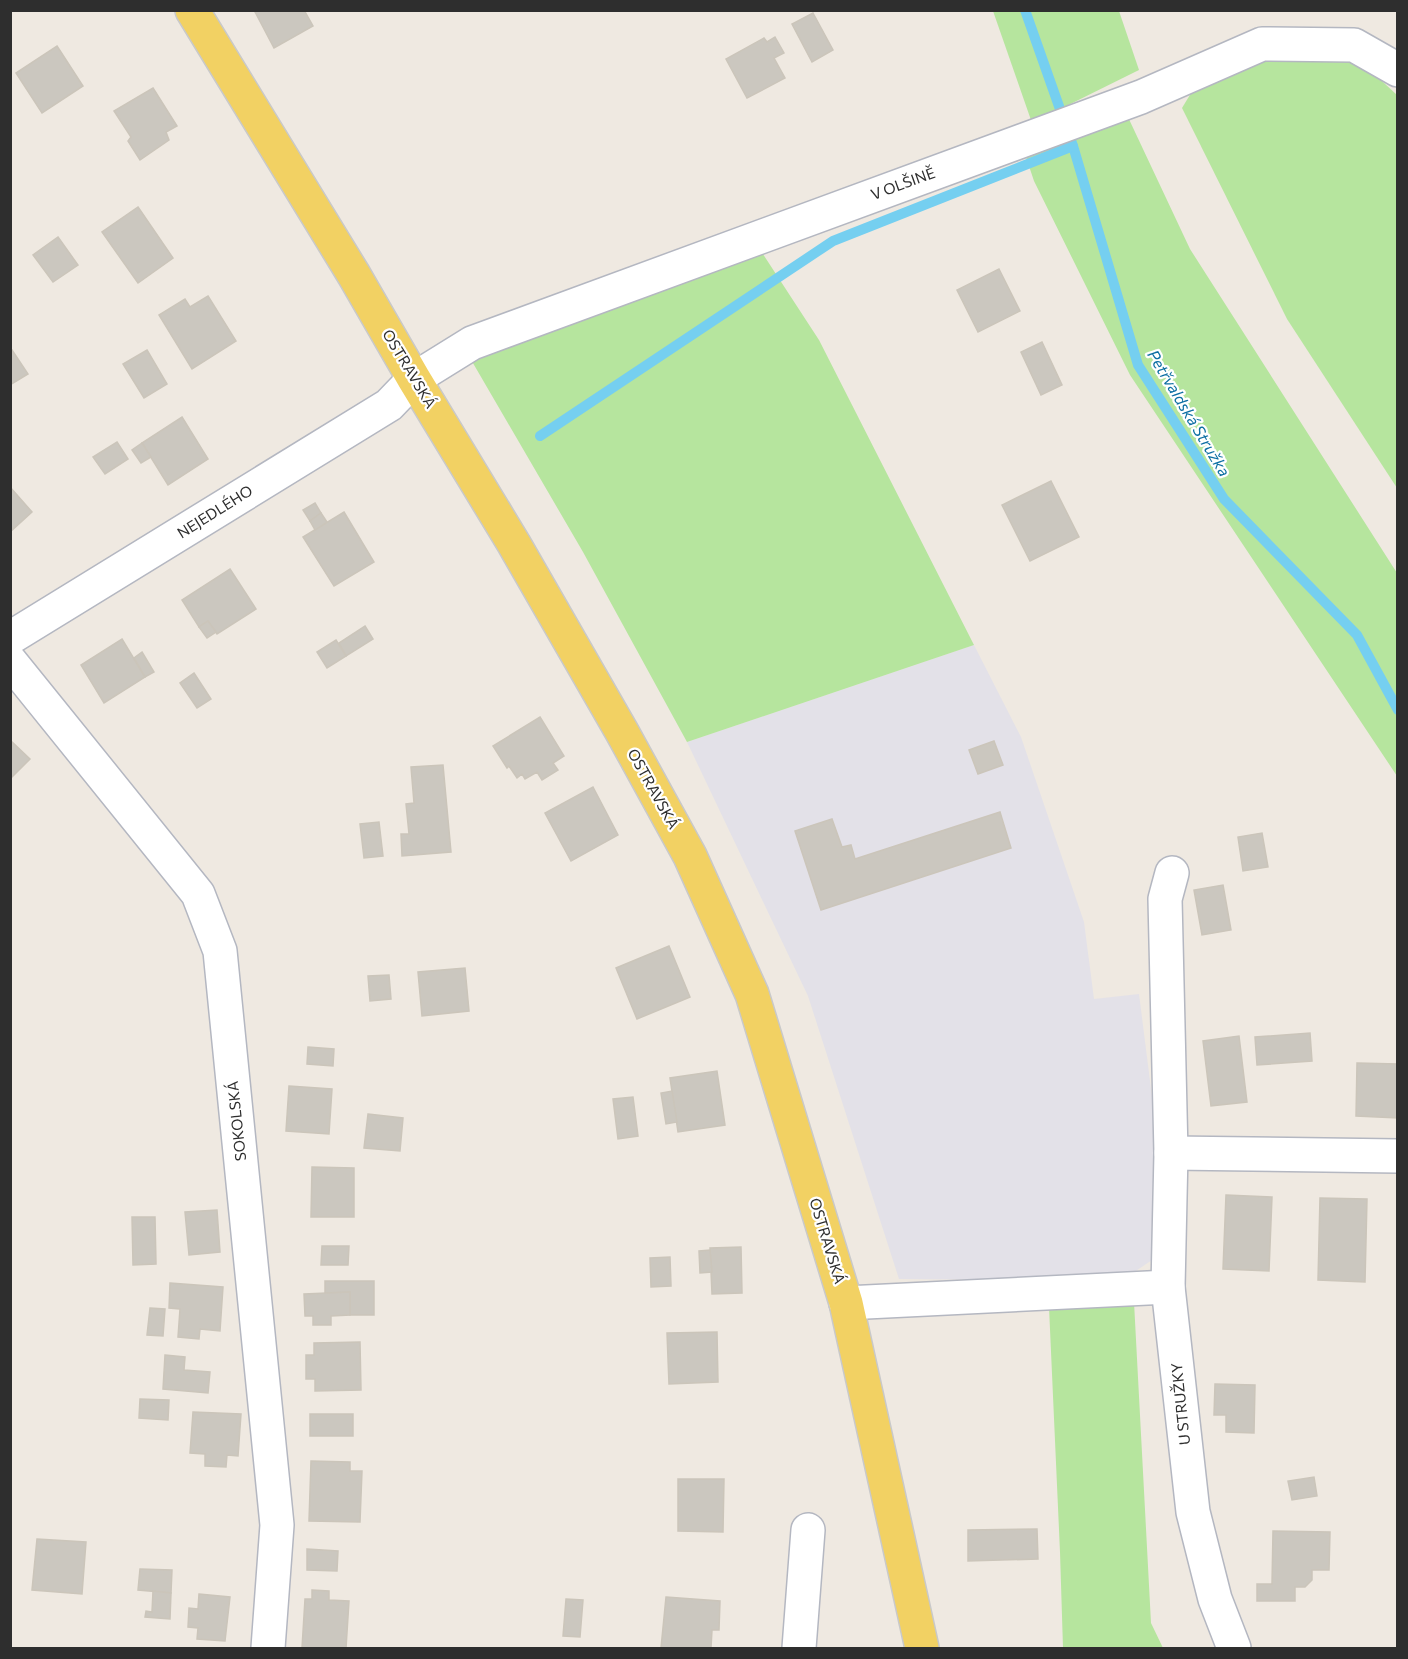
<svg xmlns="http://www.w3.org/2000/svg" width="1408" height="1659" font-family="Commissioner,sans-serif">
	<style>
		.industrial { fill: #e3e1e8 }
		.green { fill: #b6e59e }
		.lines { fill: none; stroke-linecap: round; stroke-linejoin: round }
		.stream { stroke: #75cff0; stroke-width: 10 }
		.building { fill: #cbc7bf; stroke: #cbc5ba; stroke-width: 1.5 }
		.minor-casing { stroke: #b4b7c1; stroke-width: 36 }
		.major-casing { stroke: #c9c9c9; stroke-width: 36 }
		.minor { stroke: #fff; stroke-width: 33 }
		.major { stroke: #f2d163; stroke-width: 33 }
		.labels { text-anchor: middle; stroke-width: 4.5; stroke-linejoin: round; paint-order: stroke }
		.street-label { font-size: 15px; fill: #2e2e2e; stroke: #fff }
		.water-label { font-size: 16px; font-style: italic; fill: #0d6fa3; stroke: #fff }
	</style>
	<rect width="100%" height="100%" fill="#efe9e1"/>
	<polygon class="industrial" points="974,645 1021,737 1084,922 1094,999 1139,994 1158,1144 1158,1256 1121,1281 899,1279 808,996 687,742"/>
	<g class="green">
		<polygon points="993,11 1119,11 1139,70 1032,123"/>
		<polygon points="1275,51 1356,57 1397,95 1397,488 1287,319 1182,108 1205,70"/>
		<polygon points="1127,115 1190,249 1397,573 1397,776 1130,375 1034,181 1025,154"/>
		<polygon points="759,248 819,340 974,645 687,742 583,552 470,358"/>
		<polygon points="1134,1302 1151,1623 1163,1648 1063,1648 1060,1552 1049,1307"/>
	</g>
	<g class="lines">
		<g class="stream">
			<polyline points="1025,10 1073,146 1138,365 1224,499 1357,635 1398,710"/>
			<polyline points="540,436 833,241 1073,146"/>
		</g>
	</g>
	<g class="building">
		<polygon points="254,10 304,10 313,26 274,48"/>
		<polygon points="813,13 833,50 812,62 792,24"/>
		<polygon points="775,37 784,53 774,58 785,78 747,98 726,59 764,38 767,42"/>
		<polygon points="57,46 83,86 42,113 16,73"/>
		<polygon points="153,88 177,126 166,132 169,140 140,160 128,141 131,137 114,111"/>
		<polygon points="138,207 173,258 138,283 102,232"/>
		<polygon points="58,237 78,265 53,282 33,255"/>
		<polygon points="999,269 1020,311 978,332 957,290"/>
		<polygon points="208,296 236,341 192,369 159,315 185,299 190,307"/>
		<polygon points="1042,342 1062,385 1041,395 1021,352"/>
		<polygon points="12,350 28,374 10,385 10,351"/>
		<polygon points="147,350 167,384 144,398 123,364"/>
		<polygon points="182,417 208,459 168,485 142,443"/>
		<polygon points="117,442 128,459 105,474 93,457"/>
		<polygon points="142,443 151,457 141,463 132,450"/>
		<polygon points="1051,481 1079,537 1030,561 1002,505"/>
		<polygon points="10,487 32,512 10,532"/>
		<polygon points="315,503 321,513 310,521 303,510"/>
		<polygon points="344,512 374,562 334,586 303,537"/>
		<polygon points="321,513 327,522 315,530 310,521"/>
		<polygon points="230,569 256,609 217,634 208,621 199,627 182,600"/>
		<polygon points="208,621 216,632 207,638 199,627"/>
		<polygon points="365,626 373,639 346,656 339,643"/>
		<polygon points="122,639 145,677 104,703 81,665"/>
		<polygon points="336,640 346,656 327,668 317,652"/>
		<polygon points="142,652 154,672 145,677 134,658"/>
		<polygon points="194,673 211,699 197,708 180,683"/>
		<polygon points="540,717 564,756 553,763 558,770 542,780 537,772 525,779 522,774 517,778 509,766 507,768 493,746"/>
		<polygon points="10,740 30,759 10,779"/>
		<polygon points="994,741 1003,765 978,774 969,750"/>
		<polygon points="443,765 451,852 402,856 401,834 409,834 406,804 414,803 411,767"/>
		<polygon points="593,787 618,835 571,861 545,813"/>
		<polygon points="1000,812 1011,848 821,910 795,831 832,819 842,847 851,845 855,859"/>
		<polygon points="379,822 383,856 364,858 360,824"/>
		<polygon points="1262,833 1268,867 1243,871 1238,837"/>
		<polygon points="1223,885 1231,930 1202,935 1194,890"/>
		<polygon points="669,946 690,997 637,1019 616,968"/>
		<polygon points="465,968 469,1011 422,1016 418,972"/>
		<polygon points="389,975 391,999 370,1001 368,976"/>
		<polygon points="1310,1033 1312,1061 1257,1065 1255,1037"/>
		<polygon points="1239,1036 1247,1102 1211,1106 1203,1041"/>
		<polygon points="308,1047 334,1049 333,1066 307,1064"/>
		<polygon points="1357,1063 1398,1064 1398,1118 1356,1116"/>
		<polygon points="717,1071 725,1125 678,1132 670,1078"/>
		<polygon points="289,1086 332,1089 329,1134 286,1131"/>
		<polygon points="672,1091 677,1122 666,1124 661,1093"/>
		<polygon points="633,1097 638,1136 618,1139 613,1099"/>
		<polygon points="368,1114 403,1118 400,1151 364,1148"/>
		<polygon points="312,1167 354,1168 354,1217 311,1217"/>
		<polygon points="1226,1195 1272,1197 1269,1271 1223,1269"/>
		<polygon points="1320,1198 1367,1199 1365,1282 1318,1280"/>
		<polygon points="217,1210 220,1252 189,1255 185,1212"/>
		<polygon points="132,1217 155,1217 156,1264 133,1265"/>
		<polygon points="322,1246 349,1246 348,1265 321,1265"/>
		<polygon points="741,1247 742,1293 712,1294 710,1248"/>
		<polygon points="710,1250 712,1272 700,1273 699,1251"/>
		<polygon points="670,1257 671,1286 651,1287 650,1258"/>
		<polygon points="325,1281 374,1281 374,1315 350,1315 350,1292 325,1293"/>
		<polygon points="170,1283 223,1287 220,1331 200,1329 199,1339 178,1337 180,1309 169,1308"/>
		<polygon points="350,1292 350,1315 331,1316 331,1325 313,1325 313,1316 305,1316 304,1294"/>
		<polygon points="150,1308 165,1309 163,1336 147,1335"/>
		<polygon points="717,1332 718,1382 669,1384 667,1333"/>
		<polygon points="360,1342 361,1390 315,1391 315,1379 306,1379 306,1355 314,1355 314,1343"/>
		<polygon points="165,1355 185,1357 184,1370 210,1372 208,1393 163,1389"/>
		<polygon points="1215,1384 1255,1385 1254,1433 1226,1432 1226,1415 1214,1415"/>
		<polygon points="140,1399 169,1400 168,1420 139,1418"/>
		<polygon points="193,1412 241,1414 238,1456 227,1455 226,1467 205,1466 205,1454 190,1453"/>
		<rect x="310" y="1414" width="43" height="22"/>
		<polygon points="311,1461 350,1462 350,1471 362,1471 360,1522 309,1521"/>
		<polygon points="1314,1477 1317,1496 1292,1500 1288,1481"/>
		<polygon points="678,1479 724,1479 723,1532 678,1531"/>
		<polygon points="1037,1529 1038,1559 968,1561 968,1530"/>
		<polygon points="1273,1531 1330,1532 1329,1570 1312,1570 1312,1580 1305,1587 1295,1587 1295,1601 1257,1601 1257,1584 1272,1584"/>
		<polygon points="37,1539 86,1542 82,1594 32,1590"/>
		<polygon points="307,1549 338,1551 337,1571 307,1570"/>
		<polygon points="140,1569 172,1570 171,1593 138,1590"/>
		<polygon points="312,1590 329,1591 329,1600 349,1601 346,1648 302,1648 305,1599 312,1599"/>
		<polygon points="153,1591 171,1593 170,1619 145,1617 146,1611 152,1612"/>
		<polygon points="199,1594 230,1597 225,1641 197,1639 198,1628 188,1627 189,1608 198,1609"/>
		<polygon points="666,1597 720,1601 719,1630 712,1630 711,1648 661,1648"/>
		<polygon points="566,1599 583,1600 580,1637 563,1636"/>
	</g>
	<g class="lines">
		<g class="minor-casing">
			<g id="minor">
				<polyline points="10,638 389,405 414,379 472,343 1141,97 1262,44 1354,45 1398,70"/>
				<polyline points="10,661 198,894 220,951 277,1525 268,1648"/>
				<polyline points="1172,873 1165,899 1171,1153 1168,1287 1193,1512 1215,1599 1234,1648"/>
				<polyline points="1171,1153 1398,1156"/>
				<polyline points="846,1303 1168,1287"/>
				<polyline points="799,1648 808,1530"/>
			</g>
		</g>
		<g class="major-casing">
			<polyline id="major" points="192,10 354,275 414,379 514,544 622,732 690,856 752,994 846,1303 922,1648"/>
		</g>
		<use href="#minor" class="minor"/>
		<use href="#major" class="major"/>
	</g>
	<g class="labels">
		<g class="street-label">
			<text transform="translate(903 184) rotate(-20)" y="5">V OLŠINĚ</text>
			<text transform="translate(409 369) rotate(59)" y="5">OSTRAVSKÁ</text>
			<text transform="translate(215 512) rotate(-32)" y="5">NEJEDLÉHO</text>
			<text transform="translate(653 789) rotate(61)" y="5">OSTRAVSKÁ</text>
			<text transform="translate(237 1121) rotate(-96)" y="5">SOKOLSKÁ</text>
			<text transform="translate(827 1241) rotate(73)" y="5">OSTRAVSKÁ</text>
			<text transform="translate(1181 1404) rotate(-96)" y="5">U STRUŽKY</text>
		</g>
		<g class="water-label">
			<text transform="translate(1189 413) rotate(59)" y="6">Petřvaldská Stružka</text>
		</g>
	</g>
	<rect width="1408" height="1659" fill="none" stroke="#2e2e2e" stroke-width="24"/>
</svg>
